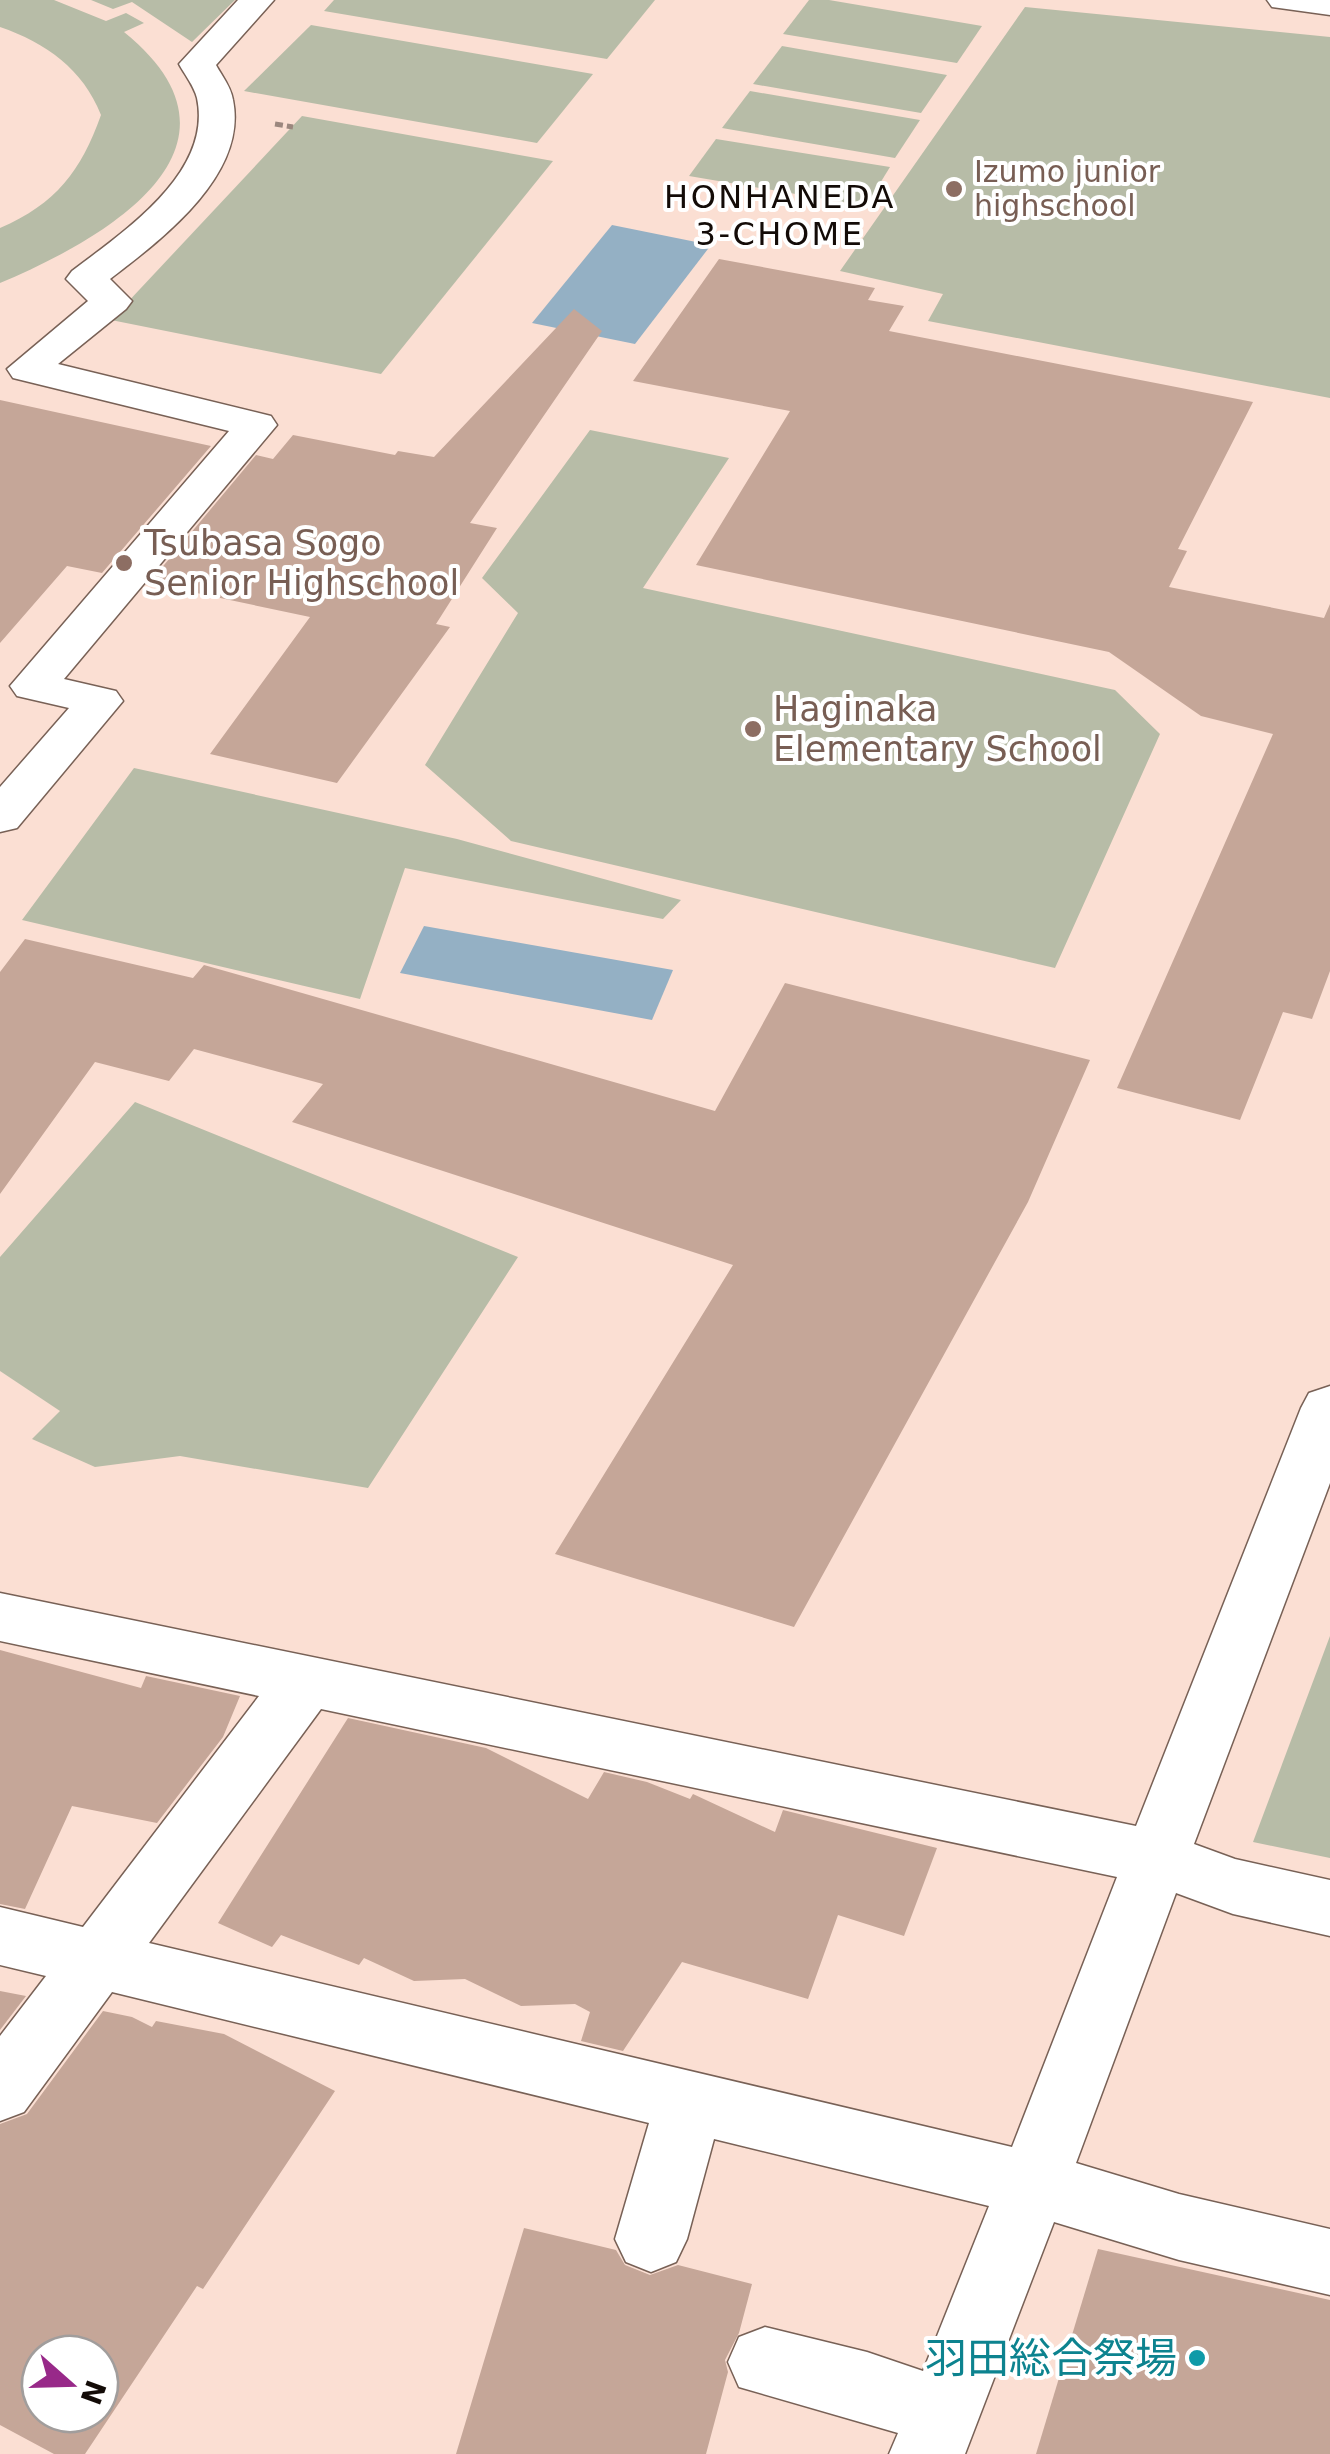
<svg xmlns="http://www.w3.org/2000/svg" width="1330" height="2454" font-family="'DejaVu Sans','Noto Sans JP',sans-serif">
	<style>
		.green { fill: #b7bca7 }
		.water { fill: #94b0c4 }
		.building { fill: #c5a698; fill-rule: evenodd }
		.lines { fill: none; stroke-linecap: round; stroke-linejoin: round }
		.minor-casing { stroke: #786156; stroke-width: 3 }
		.path { stroke: #9b877e; stroke-width: 5; stroke-dasharray: 8 4; stroke-linecap: butt }
		.minor { fill: #fff; fill-rule: evenodd }
		.education-dot { fill: #8d6e63; stroke: #fff; stroke-width: 4 }
		.culture-dot { fill: #0f9aa8; stroke: #fff; stroke-width: 4 }
		.labels { text-anchor: middle; stroke-width: 8; stroke-linejoin: round; paint-order: stroke }
		.far-education-label { font-size: 30px; fill: #785e54; stroke: #fff; text-anchor: start }
		.far-neighbourhood-label { font-size: 32px; letter-spacing: 2.5px; fill: #130b07; stroke: #fff }
		.education-label { font-size: 35px; fill: #785e54; stroke: #fff; text-anchor: start }
		.near-culture-label { font-size: 42px; fill: #0d838f; stroke: #fff; text-anchor: end }
	</style>
	<rect width="100%" height="100%" fill="#fbdfd3"/>
	<g class="green">
		<path d="M0,0H54L106,21L126,13L144,23L124,32C266,147 105,239 0,283V228C56,204 81,171 101,115C83,69 46,43 0,27Z"/>
		<polygon points="91,0 235,0 192,42 132,2 113,9"/>
		<polygon points="334,0 655,0 607,59 324,11"/>
		<polygon points="809,0 829,0 982,26 957,63 783,34"/>
		<polygon points="1025,7 1330,37 1330,398 928,321 943,294 840,271"/>
		<polygon points="311,25 593,74 537,143 244,91"/>
		<polygon points="782,46 947,75 921,113 753,84"/>
		<polygon points="750,91 920,120 895,158 722,128"/>
		<polygon points="302,116 553,161 381,374 111,320"/>
		<polygon points="716,139 890,167 866,206 689,176"/>
		<polygon points="590,430 729,458 643,588 1115,690 1160,734 1055,968 511,841 425,765 518,613 482,578"/>
		<polygon points="134,768 457,839 681,900 663,919 405,868 360,999 22,920"/>
		<polygon points="135,1102 518,1257 368,1488 180,1456 95,1467 32,1439 60,1411 0,1371 0,1257"/>
		<polygon points="1330,1636 1330,1858 1253,1842"/>
	</g>
	<g class="water">
		<polygon points="612,225 711,245 635,344 532,323"/>
		<polygon points="424,926 673,970 652,1020 400,973"/>
	</g>
	<g class="building">
		<polygon points="719,259 875,288 868,300 904,306 889,331 1253,402 1178,549 1187,551 1169,587 1324,618 1330,604 1330,971 1312,1019 1283,1012 1240,1120 1117,1088 1273,734 1201,716 1109,652 696,565 790,411 633,381"/>
		<polygon points="574,309 602,331 470,523 497,528 436,624 450,627 337,783 210,754 310,617 149,583 256,455 273,459 293,435 395,455 398,451 434,457"/>
		<polygon points="0,400 211,446 102,573 67,566 0,643"/>
		<polygon points="25,939 193,978 204,965 715,1111 785,983 1090,1060 1028,1202 794,1627 555,1554 733,1265 292,1122 323,1084 194,1049 169,1081 95,1062 0,1194 0,972"/>
		<polygon points="0,1650 141,1688 146,1676 240,1696 223,1737 157,1823 72,1806 25,1909 0,1904"/>
		<polygon points="348,1718 486,1748 588,1799 604,1772 647,1782 690,1799 693,1794 775,1832 783,1810 937,1848 904,1936 838,1915 808,1999 682,1962 623,2051 581,2041 590,2012 575,2004 521,2006 465,1979 414,1981 364,1958 359,1965 281,1935 272,1947 218,1923"/>
		<polygon points="0,1991 26,1996 0,2030"/>
		<path d="M103,2011L132,2017L152,2027L156,2021L224,2034L335,2091L203,2289L197,2286L85,2454H54L0,2425V2124L27,2114ZM40,2354H100V2414H40Z"/>
		<polygon points="524,2228 616,2250 625,2265 650,2275 678,2265 752,2284 739,2333 725,2360 728,2372 706,2454 456,2454"/>
		<polygon points="1098,2249 1330,2300 1330,2454 1036,2454"/>
	</g>
	<g class="lines">
		<g class="minor-casing">
			<g id="minor">
				<path d="M238,0H274L216,65C222,76 231,87 233,100C248,175 162,239 110,279L132,301L126,309L58,364L271,416L277,425L64,679L116,691L123,701L17,828L0,832V787L69,708L17,696L10,686L229,431L13,378L7,369L88,301L66,279L72,271C123,232 213,173 197,98C194,86 185,75 179,64Z"/>
				<polygon points="1267,0 1330,0 1330,15 1272,7"/>
				<path d="M1330,1386V1483L1194,1844L1235,1859L1330,1880V1936L1233,1914L1176,1893L1076,2163L1179,2194L1330,2229V2295L1179,2260L1054,2222L965,2454H889L898,2433L739,2387L728,2362L739,2337L765,2327L867,2352L923,2371L989,2206L714,2139L687,2239L676,2262L651,2272L626,2262L615,2239L649,2123L112,1992L24,2112L0,2121V2036L46,1976L0,1965V1907L83,1927L259,1696L0,1641V1593L1136,1826L1301,1408L1309,1393ZM321,1709L1117,1877L1012,2147L149,1943Z"/>
			</g>
		</g>
		<polyline class="path" points="275,124 293,127"/>
		<use href="#minor" class="minor"/>
	</g>
	<g class="education-dot">
		<circle cx="954" cy="189" r="10"/>
		<circle cx="124" cy="563" r="10"/>
		<circle cx="753" cy="729" r="10"/>
	</g>
	<circle class="culture-dot" cx="1197" cy="2358" r="10"/>
	<g class="labels">
		<g class="far-education-label">
			<text x="974" y="182">Izumo junior<tspan x="974" dy="34">highschool</tspan></text>
		</g>
		<g class="far-neighbourhood-label">
			<text x="780" y="208">HONHANEDA<tspan x="780" dy="37">3-CHOME</tspan></text>
		</g>
		<g class="education-label">
			<text x="144" y="555">Tsubasa Sogo<tspan x="144" dy="40">Senior Highschool</tspan></text>
			<text x="773" y="721">Haginaka<tspan x="773" dy="40">Elementary School</tspan></text>
		</g>
		<g class="near-culture-label">
			<text x="1177" y="2373">羽田総合祭場</text>
		</g>
	</g>
	<g transform="translate(70 2384) rotate(110)"><circle r="48" fill="#ffffff" stroke="#a19d9c" stroke-width="2.5"/>
	<path d="M0-8L18 38L0 25L-18 38Z" fill="#982989"/>
	<text y="-15" font-size="28" font-weight="bold" text-anchor="middle" fill="#130b07">N</text>
	</g>
</svg>
